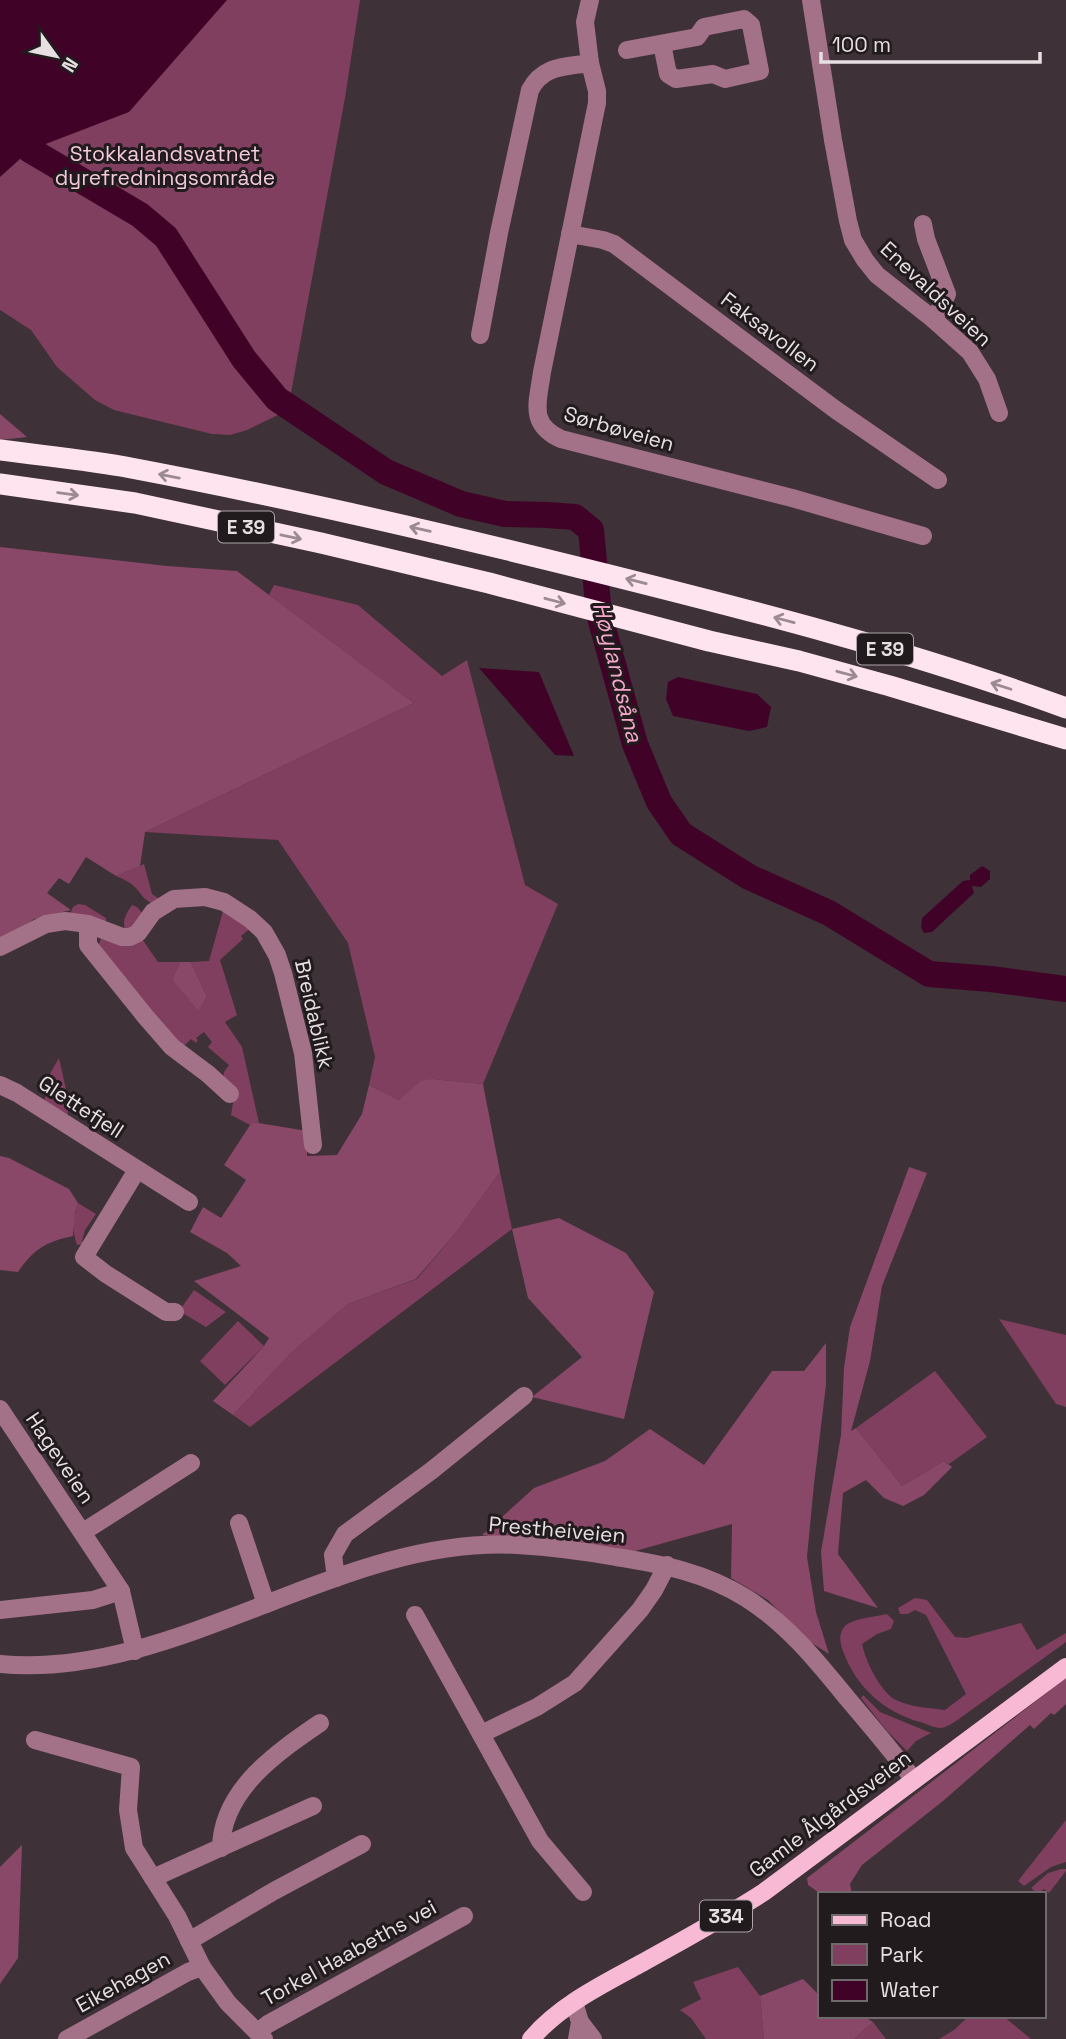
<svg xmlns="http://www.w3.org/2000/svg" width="1066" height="2039" font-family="'Space Grotesk',sans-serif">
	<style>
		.green { fill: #803f5f }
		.forest { fill: #8a4868 }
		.water { fill: #400327 }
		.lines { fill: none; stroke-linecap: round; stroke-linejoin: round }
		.river { stroke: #400327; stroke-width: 26 }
		.minor { stroke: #a37188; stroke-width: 18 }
		.major { stroke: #f8b9d5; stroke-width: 18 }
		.highway { stroke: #fee4ef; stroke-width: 21 }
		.oneway { stroke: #9b8a91 }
		.labels { text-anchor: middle; stroke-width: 6; stroke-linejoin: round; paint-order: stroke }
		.shield { fill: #211b1e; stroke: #aca4a7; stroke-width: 2 }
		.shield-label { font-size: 19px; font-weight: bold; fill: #e7dfe2 }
		.park-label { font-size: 21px; fill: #f3cadc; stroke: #211b1e }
		.street-label { font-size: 21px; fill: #e7dfe2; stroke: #211b1e }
		.water-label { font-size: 23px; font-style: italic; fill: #f5a6ca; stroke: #211b1e }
	</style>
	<rect width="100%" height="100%" fill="#3e3137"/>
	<g class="green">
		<polygon points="0,0 360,0 345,98 291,393 280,414 247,430 230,435 212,434 114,410 95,400 57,367 31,330 0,310"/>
		<polygon points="274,585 358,605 442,676 467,660 525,885 558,904 483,1084 432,1079 399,1100 369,1085 375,1057 348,943 278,840 145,832 414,703 269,595"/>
		<path d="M144,864L152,894L161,900L153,904C142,898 143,896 136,888C130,882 123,879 116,876Z"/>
		<polygon points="78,904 85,905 106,918 106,924 70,914 73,907"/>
		<path d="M132,905L137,907L142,913L138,925L125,930C122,920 126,914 132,905Z"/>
		<polygon points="223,911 252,927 241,936 243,939 220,960 237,1015 225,1022 242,1047 259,1123 252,1122 250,1125 231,1115 235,1091 223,1080 224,1072 229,1065 208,1047 212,1042 204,1032 196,1038 198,1040 196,1043 191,1039 182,1048 98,947 101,938 142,939 158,962 180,962 172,980 198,1009 207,997 191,962 209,961"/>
		<polygon points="59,1058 67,1094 68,1113 65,1116 43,1102 50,1089 44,1084"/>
		<polygon points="500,1172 512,1229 250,1427 233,1415 292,1352 348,1304 417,1279 458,1230"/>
		<path d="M78,1203L96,1214L85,1230L82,1241L84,1244L77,1245C72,1232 73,1216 78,1203Z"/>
		<polygon points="194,1290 226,1312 206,1327 179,1311"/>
		<polygon points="999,1319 1066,1335 1066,1407 1056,1404"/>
		<polygon points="238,1321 264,1346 225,1385 200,1361"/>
		<polygon points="935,1371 987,1437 949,1464 944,1461 902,1486 856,1428"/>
		<path d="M915,1598L927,1600L955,1637L966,1638L1021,1623L1037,1650L1066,1633V1642L956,1721C951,1724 947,1727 941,1728C934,1728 927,1724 920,1722C884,1712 856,1687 843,1651C840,1642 838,1634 845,1626C854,1618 875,1617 887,1614L894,1621L891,1629L877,1634L862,1644C865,1660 881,1693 896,1700C910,1707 929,1708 945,1710L966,1694L926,1615L915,1610L908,1614H900L898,1608Z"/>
		<polygon points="863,1695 880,1712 931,1733 916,1741 907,1751 887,1731 861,1698"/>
		<polygon points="1066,1820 1066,1862 1051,1867 1024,1886 1018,1881"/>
		<polygon points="1061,1869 1066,1869 1066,1871 1049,1893 1044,1889 1038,1894 1031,1888 1048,1873"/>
		<polygon points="738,1967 760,1996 764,2039 706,2039 691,2018 680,2010 701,1999 693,1982"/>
		<polygon points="969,2016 1003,2016 1031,2039 939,2039 954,2030"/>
		<polygon points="873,2022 886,2039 854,2039"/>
	</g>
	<g class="forest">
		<polygon points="0,414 27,437 0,440"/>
		<polygon points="0,547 167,566 237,571 414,703 145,832 140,866 116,876 86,857 69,884 59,878 47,893 71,910 34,919 0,942"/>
		<polygon points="180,962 191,962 207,997 198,1010 172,980"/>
		<polygon points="432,1079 483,1084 500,1172 458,1230 416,1279 348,1304 292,1352 233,1415 213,1401 264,1346 269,1338 194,1281 241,1266 227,1253 190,1232 203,1207 221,1218 246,1180 224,1165 252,1122 307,1131 307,1156 337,1155 362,1114 369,1085 399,1100 421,1081"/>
		<path d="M0,1156L9,1158L69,1189L78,1203L75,1212L73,1236C45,1242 34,1249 18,1272L0,1270Z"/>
		<polygon points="909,1167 927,1173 882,1286 870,1361 851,1431 856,1428 902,1486 944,1461 952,1467 924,1495 903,1506 884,1498 866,1480 843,1493 838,1554 878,1608 824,1591 821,1552 841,1435 844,1368 850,1327"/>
		<polygon points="559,1218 626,1253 654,1292 624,1419 532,1397 582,1357 528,1298 512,1229"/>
		<polygon points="826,1343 826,1385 814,1484 807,1557 816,1612 829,1654 807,1640 768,1600 731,1578 732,1524 635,1551 482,1535 534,1488 605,1461 650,1429 704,1465 772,1371 804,1371"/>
		<polygon points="1066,1678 1066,1704 1054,1715 1051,1713 1034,1729 1030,1725 943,1801 862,1865 850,1884 852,1894 821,1894 808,1885 807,1878"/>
		<polygon points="22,1845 18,1958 0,1984 0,1867"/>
		<polygon points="803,1979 819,1995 819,2016 863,2016 873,2022 854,2039 764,2039 760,1996"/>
	</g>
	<g class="water">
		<polygon points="0,0 227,0 129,112 30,150 0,177"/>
		<polygon points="479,668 539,672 574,756 555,755"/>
		<polygon points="678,677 757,694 771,707 767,727 749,731 673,716 666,699 668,682"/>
		<polygon points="982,866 990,871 990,879 981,887 972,886 974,893 932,932 924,933 921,927 922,918 963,881 970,880 970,875"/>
	</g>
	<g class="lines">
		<polyline class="river" points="30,150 140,215 166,237 244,359 277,399 386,472 461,504 505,514 547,515 575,517 591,530 599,614 635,744 659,802 681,834 749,877 829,913 929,974 991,979 1066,989"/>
		<g class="minor">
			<polyline points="811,0 833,140 848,221 853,240 865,260 877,275 933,319 970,352 987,379 999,413"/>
			<polyline points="627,50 697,37 704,27 744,19 751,25 760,71 725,79 713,74 676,79 668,74 662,44"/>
			<path d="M590,63L597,91V103L542,372C538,402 528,424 561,439L792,498L923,536"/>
			<polyline points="923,224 926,239 947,294 942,306 933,319"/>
			<polyline points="570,234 603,240 614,244 836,410 938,480"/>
			<path d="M480,335L499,233L530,90C543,65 565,67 590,63L585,22L590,0"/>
			<polyline points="88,924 122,937 130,937 138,933 153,912 174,899 205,897 224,902 250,919 264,932 277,955 283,973 303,1053 313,1145"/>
			<polyline points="0,947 46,924 65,921 88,924 88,945 145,1016 172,1047 208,1074 230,1094"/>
			<polyline points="0,1085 17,1093 189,1202"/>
			<polyline points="137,1170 84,1257 106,1274 166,1312 175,1312"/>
			<polyline points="0,1409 121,1591 135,1651"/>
			<polyline points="239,1523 266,1604"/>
			<polyline points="83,1532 191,1463"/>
			<polyline points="336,1578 333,1555 345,1534 431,1471 524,1396"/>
			<polyline points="0,1610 93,1600 121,1591"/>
			<polyline points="415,1615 540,1841 583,1892"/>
			<path d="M0,1664C91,1673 183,1636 266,1604C345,1573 430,1540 517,1545C550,1547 583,1551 616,1557C662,1564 706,1573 746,1598C787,1624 817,1661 847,1698C870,1725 893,1752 914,1780"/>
			<polyline points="481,1734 537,1707 575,1683 640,1610 654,1590 667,1565"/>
			<polyline points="35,1740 131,1767 128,1810 134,1848 177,1916 202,1967 228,2003 264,2039"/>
			<path d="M221,1848C222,1790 276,1753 320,1723"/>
			<polyline points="153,1878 313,1806"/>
			<polyline points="189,1941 274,1891 362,1844"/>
			<polyline points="574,2002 580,2022 577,2039"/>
			<polyline points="580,2022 593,2039"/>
			<polyline points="258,2032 268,2024 464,1916"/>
			<polyline points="67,2039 188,1972 202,1967"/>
		</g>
		<path class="major" d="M531,2039C560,2005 603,1984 642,1963C683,1940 724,1918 764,1892L1066,1667"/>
		<g class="highway">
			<path d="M0,450C44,456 88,460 131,468C285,497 437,532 589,570C750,610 911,651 1066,708"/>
			<polyline points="0,484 135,503 321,543 489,583 709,641 799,661 890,686 1066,739"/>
		</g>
	</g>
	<defs><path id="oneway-shaft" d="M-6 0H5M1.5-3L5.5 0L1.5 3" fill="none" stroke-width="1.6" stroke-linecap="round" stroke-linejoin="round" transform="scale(1.75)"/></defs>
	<g class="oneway">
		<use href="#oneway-shaft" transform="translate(169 476) rotate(-169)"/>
		<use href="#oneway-shaft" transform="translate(68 494) rotate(8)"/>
		<use href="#oneway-shaft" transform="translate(420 529) rotate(-167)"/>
		<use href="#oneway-shaft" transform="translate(291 537) rotate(12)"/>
		<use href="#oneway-shaft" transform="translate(636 581) rotate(-166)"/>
		<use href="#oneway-shaft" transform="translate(555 601) rotate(15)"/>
		<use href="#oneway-shaft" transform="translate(784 620) rotate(-165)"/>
		<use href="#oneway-shaft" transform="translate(847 674) rotate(15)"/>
		<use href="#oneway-shaft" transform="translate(1001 686) rotate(-162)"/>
	</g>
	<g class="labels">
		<g class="shield">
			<rect x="218" y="511.5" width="56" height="31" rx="5"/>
			<rect x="857" y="633.5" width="56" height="31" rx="5"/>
			<rect x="700" y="1900.5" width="52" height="31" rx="5"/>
		</g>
		<g class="shield-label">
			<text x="246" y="534">E 39</text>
			<text x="885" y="656">E 39</text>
			<text x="726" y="1923">334</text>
		</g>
		<g class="park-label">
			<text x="165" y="161">Stokkalandsvatnet<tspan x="165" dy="24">dyrefredningsområde</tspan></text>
		</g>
		<g class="street-label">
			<text transform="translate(936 294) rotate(43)" y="7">Enevaldsveien</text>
			<text transform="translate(770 332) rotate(37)" y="7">Faksavollen</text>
			<text transform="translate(619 429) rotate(16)" y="7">Sørbøveien</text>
			<text transform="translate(314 1014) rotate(77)" y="7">Breidablikk</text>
			<text transform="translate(81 1107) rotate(33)" y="7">Glettefjell</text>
			<text transform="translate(60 1458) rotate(56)" y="7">Hageveien</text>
			<text transform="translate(557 1530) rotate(5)" y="7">Prestheiveien</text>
			<text transform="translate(830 1814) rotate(-37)" y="7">Gamle Ålgårdsveien</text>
			<text transform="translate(349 1953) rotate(-29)" y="7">Torkel Haabeths vei</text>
			<text transform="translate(123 1982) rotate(-29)" y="7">Eikehagen</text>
		</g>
		<g class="water-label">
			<text transform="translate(618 672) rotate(76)" y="8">Høylandsåna</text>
		</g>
	</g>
	<rect x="818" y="1892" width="228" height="126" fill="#211b1e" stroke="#70696c" stroke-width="2"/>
	<rect x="832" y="1915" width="35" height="10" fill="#f8b9d5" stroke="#70696c" stroke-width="2"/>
	<text x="880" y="1927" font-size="21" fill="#e7dfe2">Road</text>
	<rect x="832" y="1944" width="35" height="21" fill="#803f5f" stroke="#70696c" stroke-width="2"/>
	<text x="880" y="1962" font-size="21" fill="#e7dfe2">Park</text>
	<rect x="832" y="1980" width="35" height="21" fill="#400327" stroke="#70696c" stroke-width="2"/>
	<text x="880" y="1997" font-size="21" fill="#e7dfe2">Water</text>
	<g transform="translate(56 56) rotate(123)" stroke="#211b1e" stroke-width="5" paint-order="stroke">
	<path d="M0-5L12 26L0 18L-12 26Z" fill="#e7dfe2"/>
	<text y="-10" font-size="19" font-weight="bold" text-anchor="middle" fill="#e7dfe2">N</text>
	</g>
	<path d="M821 52v10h219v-10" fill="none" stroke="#e7dfe2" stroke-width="3.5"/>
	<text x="832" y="52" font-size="21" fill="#e7dfe2" stroke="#211b1e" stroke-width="5" paint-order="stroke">100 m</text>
</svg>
